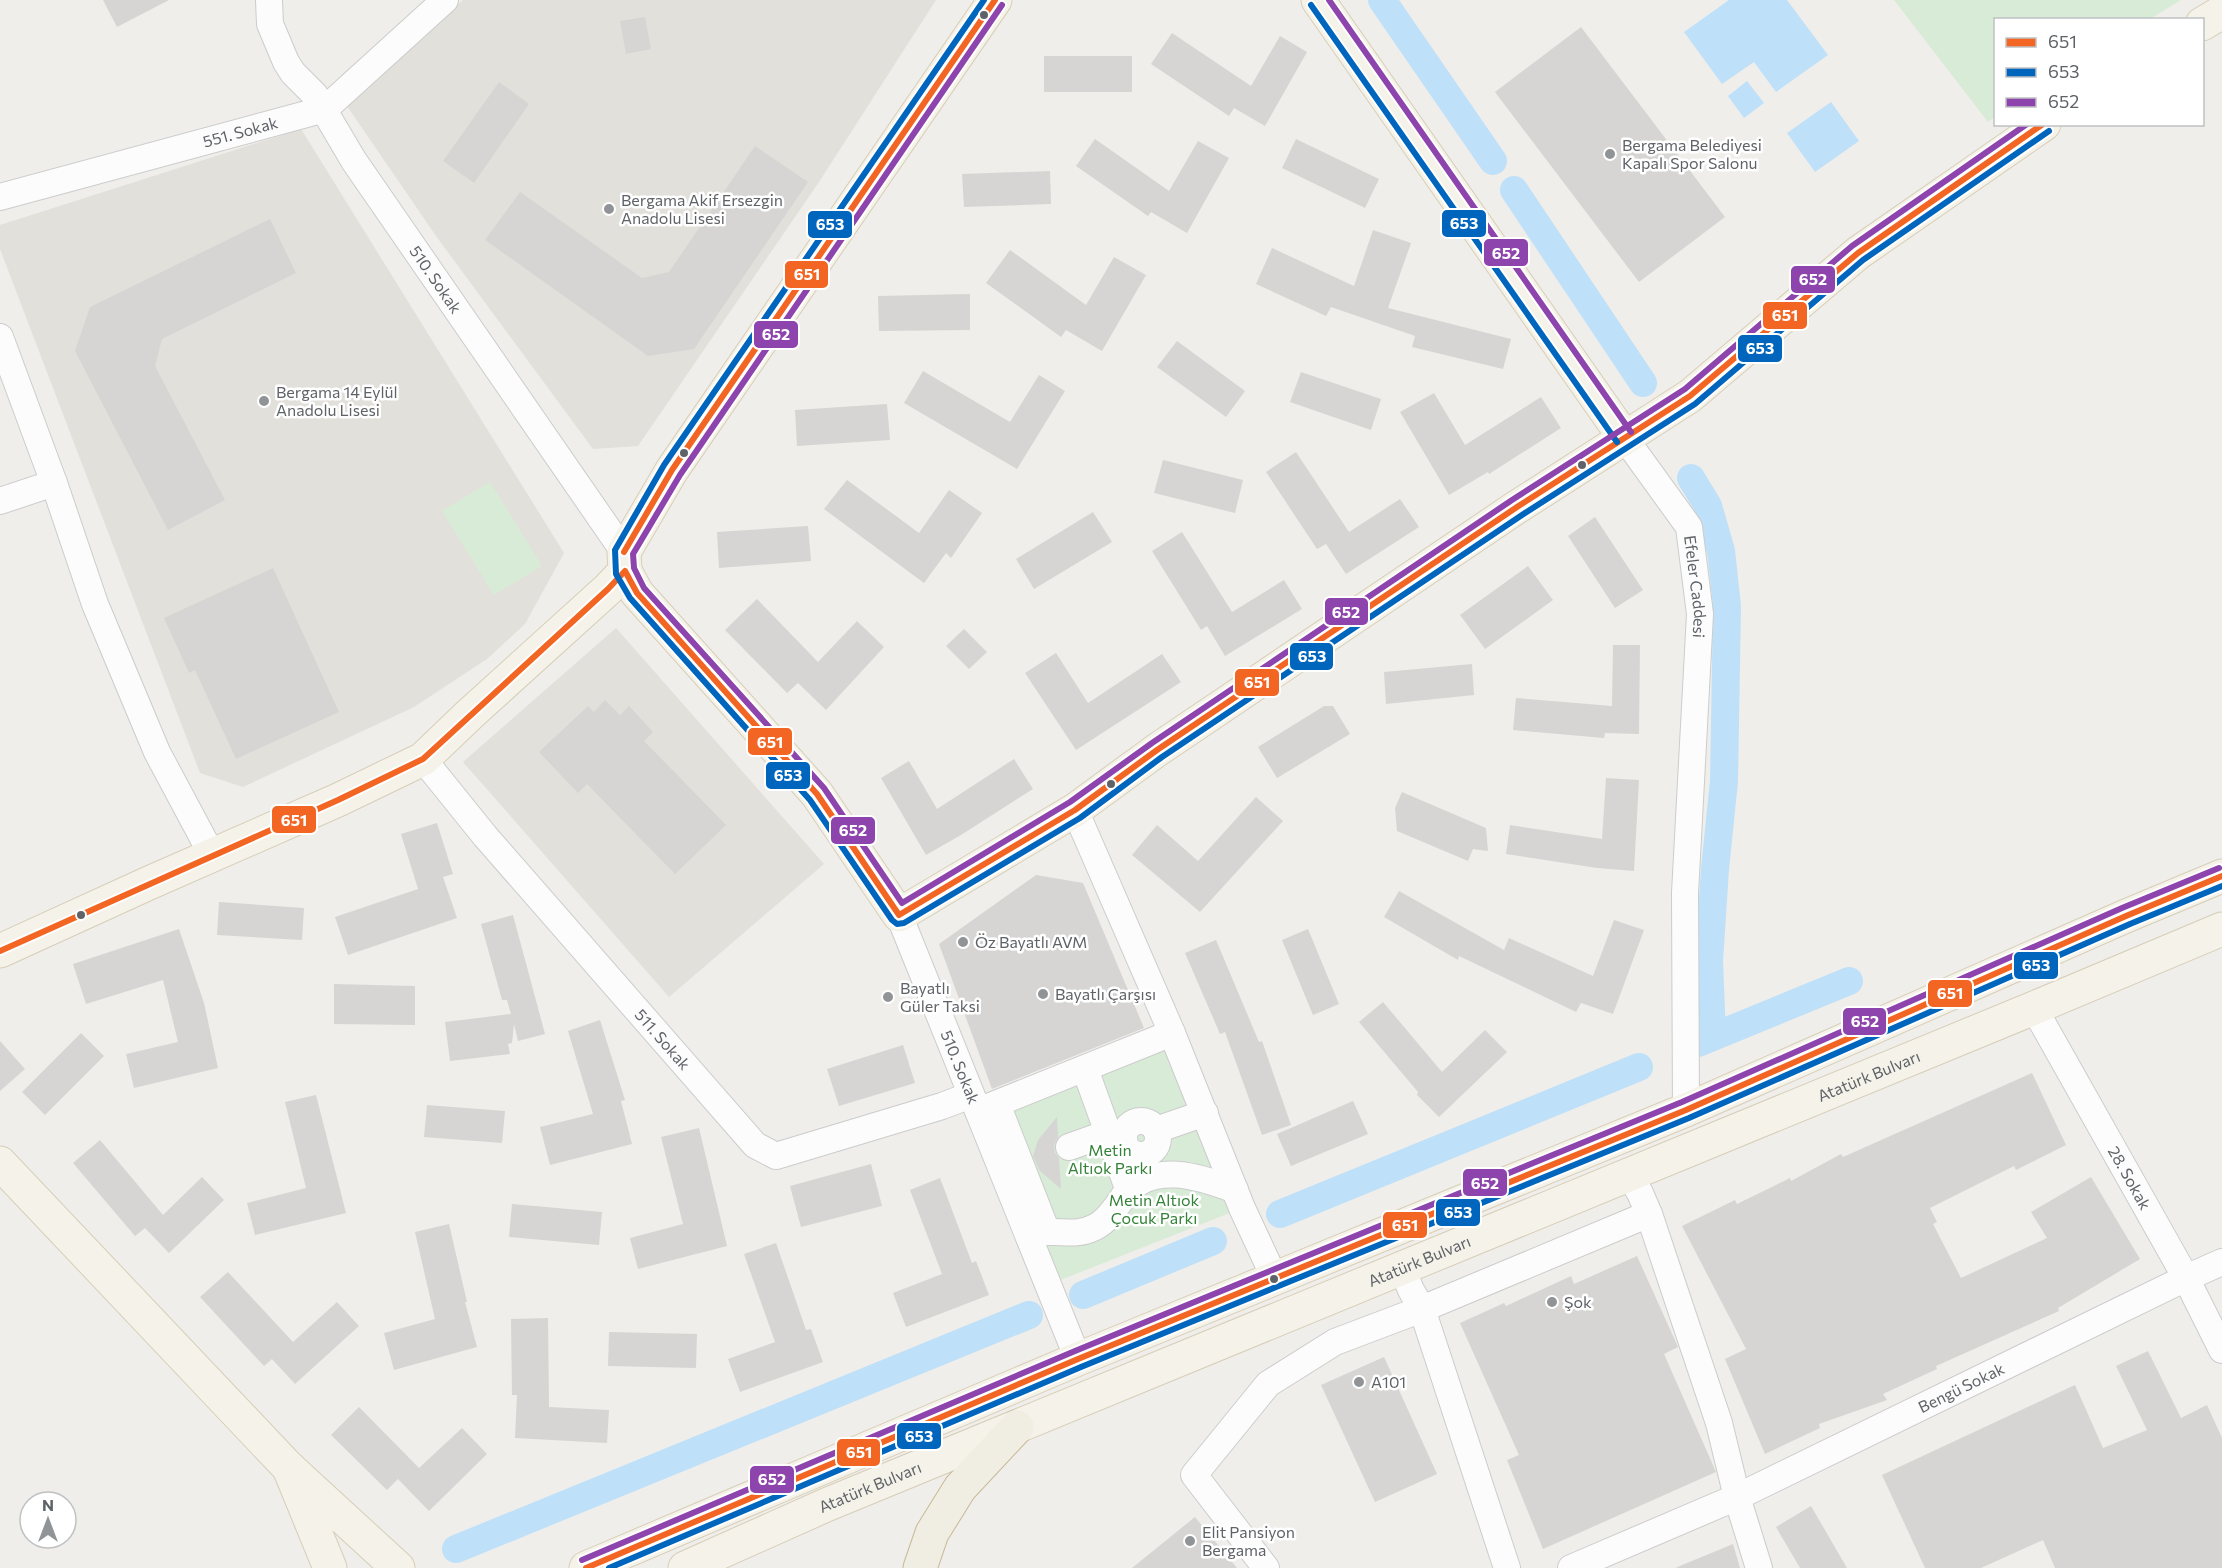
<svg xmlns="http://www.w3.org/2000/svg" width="2222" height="1568" font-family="Commissioner,sans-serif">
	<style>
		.education { fill: #e2e0da }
		.green { fill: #d8ebd6 }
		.water { fill: #bfe0f9 }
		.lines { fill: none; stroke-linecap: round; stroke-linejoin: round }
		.canal { stroke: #bfe0f9; stroke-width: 28 }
		.building { fill: #d6d5d3 }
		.minor-casing { stroke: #cbcccc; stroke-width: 28 }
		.major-casing { stroke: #d7ceb8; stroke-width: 35 }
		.highway-casing { stroke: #c8b996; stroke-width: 35 }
		.minor { stroke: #fdfcfc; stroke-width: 26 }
		.major { stroke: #f4f2e9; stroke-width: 33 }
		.highway { stroke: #f0ede3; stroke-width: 33 }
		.bus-1-casing { stroke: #fff; stroke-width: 10 }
		.bus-2-casing { stroke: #fff; stroke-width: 10 }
		.bus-3-casing { stroke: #fff; stroke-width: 10 }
		.bus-1 { stroke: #f26522; stroke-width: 6 }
		.bus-2 { stroke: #0065bd; stroke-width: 6 }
		.bus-3 { stroke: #8e44ad; stroke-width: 6 }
		.bus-dot { fill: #5f6368; stroke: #fff; stroke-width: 2 }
		.poi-dot { fill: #919496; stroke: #fff; stroke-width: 2 }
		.labels { text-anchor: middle; stroke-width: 5; stroke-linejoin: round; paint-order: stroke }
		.street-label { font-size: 16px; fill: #5f6368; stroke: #fff }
		.poi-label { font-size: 16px; fill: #5f6368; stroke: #fff; text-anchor: start }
		.park-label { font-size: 16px; fill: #348238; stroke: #fff }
		.line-badge { stroke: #fff; stroke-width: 2 }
		.badge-label { font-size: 16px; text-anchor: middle; font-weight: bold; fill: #fff }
	</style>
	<rect width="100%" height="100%" fill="#efeeea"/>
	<g class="education">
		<polygon points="463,0 936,0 819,182 638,446 593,449 436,236 347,106"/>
		<polygon points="301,129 564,553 525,624 487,659 414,707 243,787 200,773 0,249 0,225"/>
		<polygon points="616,628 824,864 669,997 463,762"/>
	</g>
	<g class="green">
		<polygon points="1894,0 2181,0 2150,19 1996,20 1995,117 1988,122"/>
		<polygon points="490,482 542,566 494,595 442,511"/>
		<polygon points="1172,1033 1242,1208 1048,1285 997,1104"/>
	</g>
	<g class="water">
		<polygon points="1729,0 1787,0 1828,55 1776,92 1754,62 1722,84 1684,32"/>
		<polygon points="1747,81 1764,103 1744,118 1728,96"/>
		<polygon points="1831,102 1859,141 1815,172 1787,133"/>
	</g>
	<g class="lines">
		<g class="canal">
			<polyline points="1382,0 1493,161"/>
			<polyline points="1514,190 1643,383"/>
			<polyline points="1691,478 1708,506 1721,551 1727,606 1724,781 1715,869 1709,961 1712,1036"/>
			<polyline points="1698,1043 1849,981"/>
			<polyline points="1280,1214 1639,1067"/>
			<polyline points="1083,1295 1213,1241"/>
			<polyline points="456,1549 1029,1315"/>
		</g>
	</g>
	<g class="building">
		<polygon points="103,0 169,0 117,27"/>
		<polygon points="645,17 651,49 626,54 620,21"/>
		<polygon points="1581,27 1725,217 1639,282 1495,92"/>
		<polygon points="1172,33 1251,86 1280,36 1307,52 1265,126 1234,108 1229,116 1151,64"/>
		<rect x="1044" y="56" width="88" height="36"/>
		<polygon points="499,82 529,104 474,183 443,161"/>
		<polygon points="1095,139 1169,191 1198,141 1229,158 1187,233 1151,212 1148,216 1076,166"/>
		<polygon points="1296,139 1379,179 1365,208 1282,168"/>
		<polygon points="755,146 808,182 694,349 648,356 485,240 520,192 642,278 669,272"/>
		<polygon points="1050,171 1051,204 964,207 962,174"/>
		<polygon points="270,219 296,273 162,339 155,366 225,500 168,530 75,351 90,307"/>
		<polygon points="1373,230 1411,243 1388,308 1511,339 1503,369 1412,347 1415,336 1331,307 1326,316 1256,284 1272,248 1354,286"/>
		<polygon points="1010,250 1086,305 1114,257 1146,275 1102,351 1066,330 1061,337 986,283"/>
		<polygon points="970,294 970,330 879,331 878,296"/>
		<polygon points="1177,341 1245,391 1226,417 1157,367"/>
		<polygon points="923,371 1010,422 1039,375 1065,391 1017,469 904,403"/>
		<polygon points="1301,372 1381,399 1371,430 1290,402"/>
		<polygon points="1434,393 1465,445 1541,397 1561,428 1489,474 1488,472 1449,495 1400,412"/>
		<polygon points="887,404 890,440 797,446 795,410"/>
		<polygon points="1296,452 1349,532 1400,499 1419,527 1346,574 1326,544 1317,549 1266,472"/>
		<polygon points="1163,460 1243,480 1235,513 1154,493"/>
		<polygon points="847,480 919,533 949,490 982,513 951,558 946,553 924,583 824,509"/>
		<polygon points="1093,512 1112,542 1034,589 1016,559"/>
		<polygon points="1595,517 1643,590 1615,608 1568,536"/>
		<polygon points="808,526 811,561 719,568 717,532"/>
		<polygon points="1182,532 1232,612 1284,580 1302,609 1225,656 1207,626 1201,630 1152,551"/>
		<polygon points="1528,566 1553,600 1485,649 1460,615"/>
		<polygon points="273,568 339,712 236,759 195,670 189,673 164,618"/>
		<polygon points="757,599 818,662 857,621 884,647 826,710 798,683 787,693 725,630"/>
		<polygon points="964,629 987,652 969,669 946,646"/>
		<polygon points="1613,645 1640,645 1639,734 1605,733 1604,738 1513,730 1516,698 1612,706"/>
		<polygon points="1056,653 1088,703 1162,654 1181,682 1076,750 1025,673"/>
		<polygon points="1472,664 1474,695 1386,704 1384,672"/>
		<polygon points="605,700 620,715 629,706 653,732 644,741 726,825 675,874 587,784 578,793 539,752 588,706 594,712"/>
		<polygon points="1324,706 1333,706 1350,734 1277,778 1258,747"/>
		<polygon points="1014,759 1033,789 961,835 926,855 881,778 909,761 937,809"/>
		<polygon points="1606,778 1639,780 1634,871 1597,868 1506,854 1510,825 1602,839"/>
		<polygon points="1402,792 1486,828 1488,851 1473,849 1468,861 1397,831 1395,808"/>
		<polygon points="1256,797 1283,821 1200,912 1132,855 1157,825 1198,861"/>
		<polygon points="437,823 453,874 443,877 457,918 348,955 335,917 418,889 401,834"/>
		<polygon points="1036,875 1083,883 1144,1028 992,1089 939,944"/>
		<polygon points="1399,891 1504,950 1509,938 1593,976 1614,920 1644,930 1613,1014 1581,1003 1576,1012 1459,956 1458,960 1384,917"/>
		<polygon points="219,902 304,908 302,940 217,935"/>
		<polygon points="513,915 545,1034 518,1041 514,1024 512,1043 508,1044 510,1054 450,1061 445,1022 511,1014 507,1000 502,1000 481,924"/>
		<polygon points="179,929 204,1003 218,1068 134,1088 126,1054 178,1042 163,980 86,1004 73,964"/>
		<polygon points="1308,929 1339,1004 1313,1015 1282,940"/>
		<polygon points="1216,940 1259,1042 1262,1041 1291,1125 1262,1135 1225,1032 1220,1034 1185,953"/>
		<polygon points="334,984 415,986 415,1025 334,1024"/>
		<polygon points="1383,1002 1442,1072 1485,1030 1507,1052 1439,1117 1417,1095 1418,1092 1359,1022"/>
		<polygon points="600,1020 625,1100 621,1101 632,1144 550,1165 540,1127 593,1114 568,1031"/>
		<polygon points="81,1033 104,1056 45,1115 22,1092"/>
		<polygon points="0,1041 25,1069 0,1091"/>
		<polygon points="903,1045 915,1083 839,1106 827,1069"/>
		<polygon points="2032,1073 2066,1145 2016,1170 2014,1166 1930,1208 1937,1222 1933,1224 1961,1278 2047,1238 2031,1212 2091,1177 2140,1259 2058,1308 2059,1311 1936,1366 1937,1369 1883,1394 1887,1400 1819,1424 1820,1428 1765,1454 1725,1359 1746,1349 1682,1226 1735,1200 1737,1204 1790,1178 1791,1181 1841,1154 1843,1157"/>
		<polygon points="316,1095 346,1213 255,1235 247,1203 306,1188 285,1102"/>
		<polygon points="1353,1101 1368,1134 1291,1166 1277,1134"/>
		<polygon points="427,1105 505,1111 502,1143 424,1137"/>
		<polygon points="1057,1117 1058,1137 1054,1145 1055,1153 1059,1158 1061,1189 1040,1171 1033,1156 1038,1140"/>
		<polygon points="699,1128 727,1246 638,1269 630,1238 683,1224 661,1137"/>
		<polygon points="100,1140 163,1215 202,1177 224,1200 169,1253 145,1228 135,1236 73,1163"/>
		<polygon points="871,1164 882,1206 801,1227 790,1186"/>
		<polygon points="940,1178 972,1263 976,1261 989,1295 906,1327 893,1293 942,1274 910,1190"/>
		<polygon points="512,1204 602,1212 599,1245 509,1237"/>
		<polygon points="449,1224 467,1302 465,1302 477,1347 394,1370 384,1333 435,1319 415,1232"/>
		<polygon points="776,1243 806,1330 811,1329 823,1362 740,1392 728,1359 775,1342 744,1254"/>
		<polygon points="1637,1256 1678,1347 1664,1354 1716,1472 1543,1549 1507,1460 1519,1455 1460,1323 1504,1303 1506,1306 1571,1276 1574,1284"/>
		<polygon points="228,1272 293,1342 337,1302 359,1326 295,1384 272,1359 264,1366 200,1297"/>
		<polygon points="548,1318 549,1407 609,1410 607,1443 515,1438 517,1395 512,1395 511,1319"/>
		<polygon points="609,1332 697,1334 696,1368 608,1366"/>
		<polygon points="2148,1351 2181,1418 2207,1405 2222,1438 2222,1568 2055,1568 2043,1540 1981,1568 1925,1568 1882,1475 2075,1385 2103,1448 2147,1430 2116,1366"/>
		<polygon points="1384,1357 1437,1474 1375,1502 1321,1385"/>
		<polygon points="359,1407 419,1468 462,1428 487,1454 429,1511 398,1479 387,1490 331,1435"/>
		<polygon points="1811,1506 1847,1568 1800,1568 1776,1527"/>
		<polygon points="1195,1517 1237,1568 1132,1568"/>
		<polygon points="1733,1544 1740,1568 1675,1568"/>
	</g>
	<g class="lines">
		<g class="minor-casing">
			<g id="minor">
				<path id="s1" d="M269,0L270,24L286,62L293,73L315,95L354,161L624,552"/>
				<path id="s2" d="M0,197L325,109L445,0"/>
				<polyline points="0,337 54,483 95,604 157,752 212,855"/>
				<path id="s3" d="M1624,437L1689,527L1700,614L1685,893L1686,1110"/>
				<polyline points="0,501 54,483"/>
				<path id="s4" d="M423,759L485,836L755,1145L776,1156L942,1106L971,1095"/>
				<polyline points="1075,810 1172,1033 1242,1208 1275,1279"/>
				<path id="s5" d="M899,915L1078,1359"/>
				<path id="s6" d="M2034,1008L2186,1278L2222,1350"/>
				<polyline points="1085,1069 1129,1191"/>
				<polyline points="997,1104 1047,1232"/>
				<polyline points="978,1111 1172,1033"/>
				<circle cx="1141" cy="1138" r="17"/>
				<polyline points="1156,1130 1205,1113"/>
				<polyline points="1069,1147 1108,1133"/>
				<polyline points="1629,1175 1640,1193 1649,1214 1719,1423 1737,1497 1759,1568"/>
				<path d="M1029,1237C1035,1235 1041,1233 1047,1232C1064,1231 1076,1236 1093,1228C1107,1222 1116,1207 1124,1196C1151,1160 1201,1177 1235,1190"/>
				<polyline points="1266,1568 1194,1475 1268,1384 1335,1342 1422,1309 1411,1290 1402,1269"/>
				<polyline points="1507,1568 1422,1309 1649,1214"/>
				<path id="s7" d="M1571,1568L1737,1497L2186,1278L2222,1262"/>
			</g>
		</g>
		<g class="major-casing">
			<g id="major">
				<polyline points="1318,0 1624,437"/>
				<polyline points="2202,24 2222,12"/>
				<polyline points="625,571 637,593 817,794 899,915 1075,810 1157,750 1517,507 1690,396 1858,253 2044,124"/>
				<polyline points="0,951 149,883 338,800 423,759 470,714 608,589 625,571 624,552 672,470 995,0"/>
				<polyline points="0,1163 289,1468"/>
				<polyline points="330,1568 289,1468 398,1568"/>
				<polyline points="586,1568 1078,1359 1686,1110 2126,916 2222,876"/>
				<path id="s8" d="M685,1568L826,1505L2034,1008L2222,929"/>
			</g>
		</g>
		<g class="highway-casing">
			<polyline id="highway" points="920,1568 932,1533 960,1488 1017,1427"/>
		</g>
		<use href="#minor" class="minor"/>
		<use href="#major" class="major"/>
		<use href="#highway" class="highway"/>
		<g class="bus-1-casing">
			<g id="bus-1">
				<polyline points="624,552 672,470 995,0"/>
				<polyline points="0,951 338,800 423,759 608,589 625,571 637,593 817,794 899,915 1075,810 1157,750 1517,507 1690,396 1858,253 2043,124"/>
				<polyline points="586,1568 1078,1359 1686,1110 2126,916 2222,876"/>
			</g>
		</g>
		<g class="bus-2-casing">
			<g id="bus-2">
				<polyline points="984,0 664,465 615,550 616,574 630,598 810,800 892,920 897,924 904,923 1080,818 1162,757 1522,515 1695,404 1863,260 2049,131"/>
				<polyline points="1311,5 1617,442"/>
				<polyline points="609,1568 1081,1367 1689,1118 2130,924 2222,886"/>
			</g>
		</g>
		<g class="bus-3-casing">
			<g id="bus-3">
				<polyline points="1329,0 1631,432"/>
				<polyline points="1002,5 680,475 633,554 634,568 644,588 824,788 902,903 1070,802 1152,743 1512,500 1685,389 1852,246 2027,124"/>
				<polyline points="582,1560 1075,1351 1682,1102 2122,908 2219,868"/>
			</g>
		</g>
		<use href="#bus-1" class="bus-1"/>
		<use href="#bus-2" class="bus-2"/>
		<use href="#bus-3" class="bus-3"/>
	</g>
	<g class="bus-dot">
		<circle cx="984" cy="15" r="5"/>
		<circle cx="684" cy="453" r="5"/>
		<circle cx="1582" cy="465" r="5"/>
		<circle cx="1111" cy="784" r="5"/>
		<circle cx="81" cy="915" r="5"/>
		<circle cx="1274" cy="1279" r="5"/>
	</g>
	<g class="poi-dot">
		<circle cx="1610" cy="154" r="6"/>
		<circle cx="609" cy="209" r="6"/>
		<circle cx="264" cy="401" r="6"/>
		<circle cx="963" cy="942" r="6"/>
		<circle cx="1043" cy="994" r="6"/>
		<circle cx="888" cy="997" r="6"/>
		<circle cx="1552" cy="1302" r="6"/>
		<circle cx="1359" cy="1382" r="6"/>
		<circle cx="1190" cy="1541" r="6"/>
	</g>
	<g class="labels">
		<g class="street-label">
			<text dy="6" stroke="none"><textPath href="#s2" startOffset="249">551. Sokak</textPath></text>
			<text dy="6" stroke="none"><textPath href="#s1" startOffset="330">510. Sokak</textPath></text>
			<text dy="6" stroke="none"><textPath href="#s3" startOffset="171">Efeler Caddesi</textPath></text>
			<text dy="6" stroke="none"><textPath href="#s4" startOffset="369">511. Sokak</textPath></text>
			<text dy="6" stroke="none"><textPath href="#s5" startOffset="164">510. Sokak</textPath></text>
			<text dy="6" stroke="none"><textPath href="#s8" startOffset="1282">Atatürk Bulvarı</textPath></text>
			<text dy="6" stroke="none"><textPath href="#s6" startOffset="195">28. Sokak</textPath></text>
			<text dy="6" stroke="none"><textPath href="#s8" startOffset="796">Atatürk Bulvarı</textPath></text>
			<text dy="6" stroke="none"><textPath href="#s7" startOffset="430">Bengü Sokak</textPath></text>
			<text dy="6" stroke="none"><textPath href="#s8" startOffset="202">Atatürk Bulvarı</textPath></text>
		</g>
		<g class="poi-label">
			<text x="1622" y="151">Bergama Belediyesi<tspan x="1622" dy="18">Kapalı Spor Salonu</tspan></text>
			<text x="621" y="206">Bergama Akif Ersezgin<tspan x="621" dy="18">Anadolu Lisesi</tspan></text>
			<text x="276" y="398">Bergama 14 Eylül<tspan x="276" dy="18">Anadolu Lisesi</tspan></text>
			<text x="975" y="948">Öz Bayatlı AVM</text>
			<text x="900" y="994">Bayatlı<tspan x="900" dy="18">Güler Taksi</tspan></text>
			<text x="1055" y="1000">Bayatlı Çarşısı</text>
			<text x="1564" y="1308">Şok</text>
			<text x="1371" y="1388">A101</text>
			<text x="1202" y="1538">Elit Pansiyon<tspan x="1202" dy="18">Bergama</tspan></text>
		</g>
		<g class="park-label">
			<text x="1110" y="1156">Metin<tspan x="1110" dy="18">Altıok Parkı</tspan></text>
			<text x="1154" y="1206">Metin Altıok<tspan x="1154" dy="18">Çocuk Parkı</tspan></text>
		</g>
	</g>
	<g class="line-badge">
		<rect x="1441" y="209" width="46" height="29" rx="6" fill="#0065bd"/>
		<rect x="807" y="210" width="46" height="29" rx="6" fill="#0065bd"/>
		<rect x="1483" y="238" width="46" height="29" rx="6" fill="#8e44ad"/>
		<rect x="784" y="260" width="45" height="29" rx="6" fill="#f26522"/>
		<rect x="1790" y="265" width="46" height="29" rx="6" fill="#8e44ad"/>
		<rect x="1762" y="301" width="46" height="29" rx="6" fill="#f26522"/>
		<rect x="753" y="320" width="46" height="29" rx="6" fill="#8e44ad"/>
		<rect x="1737" y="334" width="46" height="29" rx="6" fill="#0065bd"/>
		<rect x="1324" y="597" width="45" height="29" rx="6" fill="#8e44ad"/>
		<rect x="1289" y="642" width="45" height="29" rx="6" fill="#0065bd"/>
		<rect x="1234" y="668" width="46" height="29" rx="6" fill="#f26522"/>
		<rect x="747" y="727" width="46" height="29" rx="6" fill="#f26522"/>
		<rect x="765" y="761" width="46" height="29" rx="6" fill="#0065bd"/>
		<rect x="271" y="805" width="46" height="29" rx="6" fill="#f26522"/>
		<rect x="830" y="816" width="46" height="29" rx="6" fill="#8e44ad"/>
		<rect x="2013" y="951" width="46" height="29" rx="6" fill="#0065bd"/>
		<rect x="1927" y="979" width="46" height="29" rx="6" fill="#f26522"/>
		<rect x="1842" y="1007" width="45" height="29" rx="6" fill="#8e44ad"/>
		<rect x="1462" y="1168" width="46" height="29" rx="6" fill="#8e44ad"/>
		<rect x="1435" y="1198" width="46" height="29" rx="6" fill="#0065bd"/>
		<rect x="1382" y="1211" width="46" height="28" rx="6" fill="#f26522"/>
		<rect x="896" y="1422" width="46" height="28" rx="6" fill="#0065bd"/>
		<rect x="836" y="1438" width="45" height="29" rx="6" fill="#f26522"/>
		<rect x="749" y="1465" width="46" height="29" rx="6" fill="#8e44ad"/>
	</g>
	<g class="badge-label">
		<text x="1464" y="229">653</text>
		<text x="830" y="230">653</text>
		<text x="1506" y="259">652</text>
		<text x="807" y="280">651</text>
		<text x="1813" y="285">652</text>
		<text x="1785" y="321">651</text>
		<text x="776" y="340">652</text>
		<text x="1760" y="354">653</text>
		<text x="1346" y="618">652</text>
		<text x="1312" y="662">653</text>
		<text x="1257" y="688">651</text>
		<text x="770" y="748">651</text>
		<text x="788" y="781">653</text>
		<text x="294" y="826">651</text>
		<text x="853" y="836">652</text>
		<text x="2036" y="971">653</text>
		<text x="1950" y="999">651</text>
		<text x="1865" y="1027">652</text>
		<text x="1485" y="1189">652</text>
		<text x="1458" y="1218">653</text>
		<text x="1405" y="1231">651</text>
		<text x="919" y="1442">653</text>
		<text x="859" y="1458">651</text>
		<text x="772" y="1485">652</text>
	</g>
	<rect x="1994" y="18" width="210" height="108" fill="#ffffff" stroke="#bfc1c3" stroke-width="1.5"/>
	<rect x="2006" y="38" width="30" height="9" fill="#f26522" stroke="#bfc1c3" stroke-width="1.5"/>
	<text x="2048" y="48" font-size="18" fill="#5f6368">651</text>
	<rect x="2006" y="68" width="30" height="9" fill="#0065bd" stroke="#bfc1c3" stroke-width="1.5"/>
	<text x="2048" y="78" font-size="18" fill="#5f6368">653</text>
	<rect x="2006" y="98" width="30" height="9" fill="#8e44ad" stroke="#bfc1c3" stroke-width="1.5"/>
	<text x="2048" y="108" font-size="18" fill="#5f6368">652</text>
	<g transform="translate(48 1520)"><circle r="28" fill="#ffffff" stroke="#bfc1c3" stroke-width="1.5"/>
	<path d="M0-4.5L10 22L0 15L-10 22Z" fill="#919496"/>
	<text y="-9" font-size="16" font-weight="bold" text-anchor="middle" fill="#5f6368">N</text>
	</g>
</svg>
